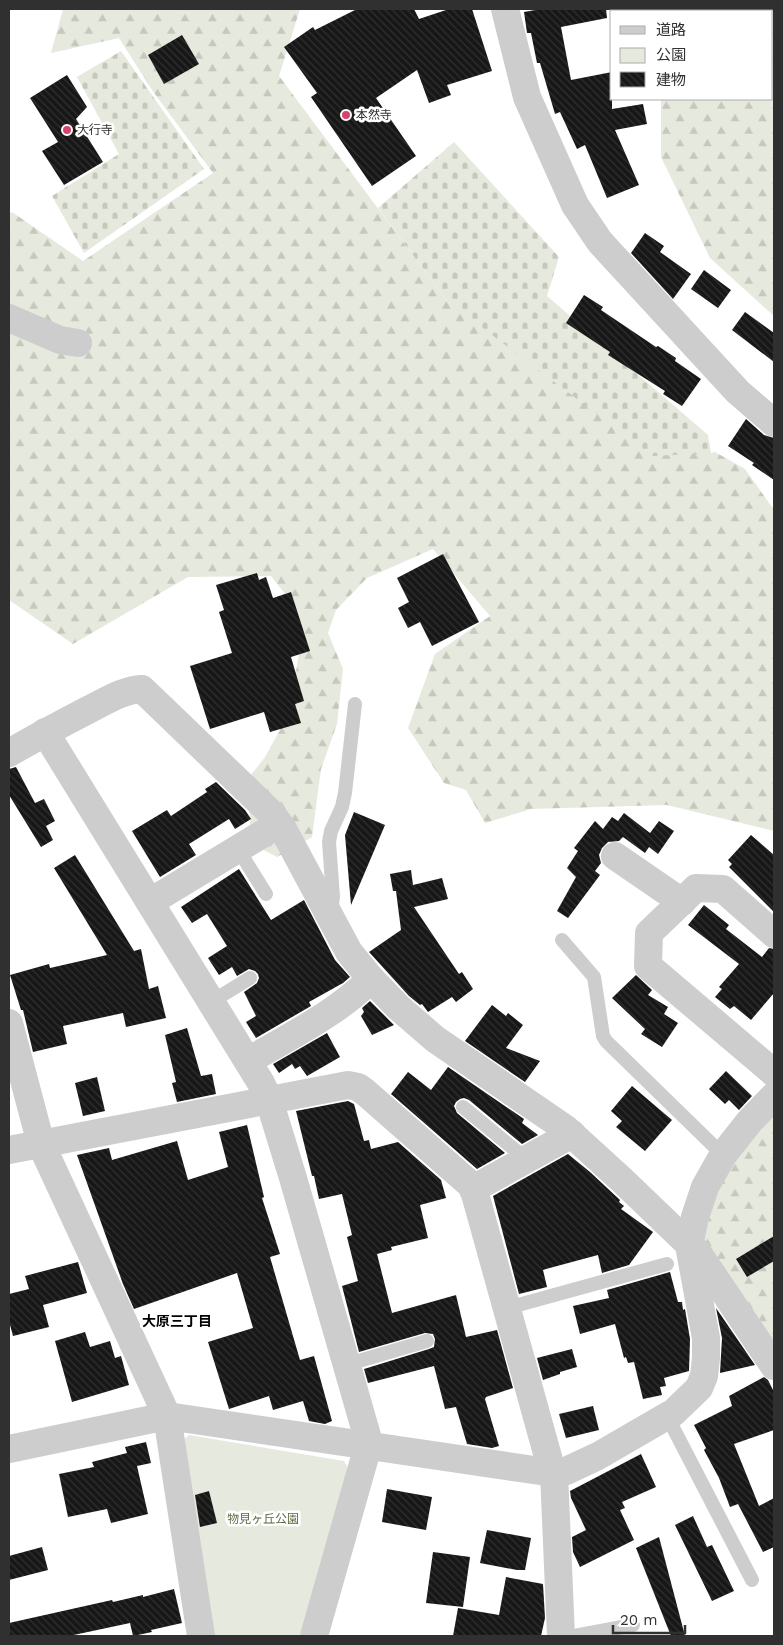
<svg xmlns="http://www.w3.org/2000/svg" width="783" height="1645" font-family="'Work Sans','Noto Sans JP',sans-serif">
	<style>
		.forest { fill: url(#forest-firs) }
		.cemetery { fill: url(#cemetery-stones) }
		.green { fill: #e6e9dd }
		.building { fill: url(#building-back-hatch) }
		.lines { fill: none; stroke-linecap: round; stroke-linejoin: round }
		.lane { stroke: #cdcdcd; stroke-width: 14 }
		.street { stroke: #cdcdcd; stroke-width: 28 }
		.poi-dot { fill: #d6436e; stroke: #fff; stroke-width: 2 }
		.labels { text-anchor: middle; stroke-width: 5; stroke-linejoin: round; paint-order: stroke }
		.poi-label { font-size: 12px; fill: #303030; stroke: #fff; text-anchor: start }
		.park-label { font-size: 12px; fill: #5c6841; stroke: #fff }
		.neighbourhood-label { font-size: 14px; font-weight: bold; fill: #000; stroke: #fff }
	</style>
	<defs>
		<pattern id="forest-firs" width="22" height="20" patternUnits="userSpaceOnUse" patternTransform="scale(1.25)"><rect width="22" height="20" fill="#e6e9dd"/><path d="M5 1l3.5 6h-7zM16 11l3.5 6h-7z" fill="#c6c8be"/></pattern>
		<pattern id="cemetery-stones" width="16" height="16" patternUnits="userSpaceOnUse" patternTransform="scale(1.25)"><rect width="16" height="16" fill="#e6e9dd"/><path d="M2 7V4a2 2 0 0 1 4 0v3zM10 15v-3a2 2 0 0 1 4 0v3z" fill="#c6c8be"/></pattern>
		<pattern id="building-back-hatch" width="6" height="6" patternUnits="userSpaceOnUse" patternTransform="scale(1.25)"><rect width="6" height="6" fill="#171717"/><path d="M-1 5l2 2M0 0l6 6M5-1l2 2" fill="none" stroke="#303030"/></pattern>
	</defs>
	<rect width="100%" height="100%" fill="#fff"/>
	<g class="forest">
		<polygon points="63,9 300,9 279,76 448,302 711,453 715,452 745,469 774,510 774,831 667,805 531,809 485,823 466,790 444,783 408,728 435,654 490,616 433,549 367,578 336,610 328,633 343,669 337,724 321,769 312,837 277,857 250,843 250,817 244,784 265,757 289,714 299,653 296,608 271,576 188,577 73,644 9,600 9,213 12,212 83,261 213,173 152,90 119,38 51,53"/>
		<polygon points="654,9 774,9 774,316 710,258 661,157 661,99 772,99 772,11 660,11"/>
		<polygon points="774,1105 774,1359 703,1258 699,1206"/>
	</g>
	<g class="cemetery">
		<polygon points="121,51 204,169 84,253 52,196 119,154 77,77"/>
		<polygon points="454,142 559,257 547,296 708,435 711,453 653,456 448,302 378,208"/>
	</g>
	<polygon class="green" points="189,1435 344,1461 349,1470 300,1636 214,1636 181,1442"/>
	<g class="building">
		<polygon points="357,9 414,9 419,19 449,9 472,9 492,71 447,85 451,95 429,103 417,70 376,98 416,156 372,186 311,97 317,93 284,47 313,27 315,30"/>
		<polygon points="541,9 606,9 607,18 561,27 571,80 612,72 612,109 643,104 647,124 615,130 639,185 607,198 585,145 577,149 560,112 555,114 540,63 537,63 531,33 527,33 524,12"/>
		<polygon points="182,35 199,64 164,84 148,55"/>
		<polygon points="67,75 87,107 76,119 103,162 64,185 42,151 58,142 30,98"/>
		<polygon points="645,233 664,246 660,252 691,274 673,299 631,253"/>
		<polygon points="704,270 731,290 718,308 691,289"/>
		<polygon points="584,295 603,307 601,310 656,347 658,346 676,358 675,361 701,379 682,406 663,394 665,391 608,355 610,352 566,323"/>
		<polygon points="745,312 774,333 774,362 732,330"/>
		<polygon points="746,419 764,435 774,438 774,480 752,465 754,463 728,446"/>
		<polygon points="443,554 479,622 432,646 420,622 408,628 398,608 409,602 397,578"/>
		<polygon points="257,573 259,580 266,577 273,598 291,592 310,651 291,657 304,701 295,704 301,723 270,732 264,712 210,729 190,666 232,653 219,612 224,610 216,585"/>
		<polygon points="16,767 35,803 44,799 55,821 46,826 53,840 41,847 9,795 9,769"/>
		<polygon points="216,782 245,810 251,819 235,829 229,819 189,844 196,855 160,877 132,831 167,810 171,816 207,792 205,789"/>
		<polygon points="354,812 385,825 351,905 345,835"/>
		<polygon points="624,813 650,833 659,821 674,831 658,854 649,847 645,853 623,837 619,841 608,842 602,848 599,855 601,863 595,871 600,875 568,918 557,911 576,877 567,868 578,851 574,848 595,821 603,829 612,817 618,821"/>
		<polygon points="751,835 774,855 774,912 729,867 732,864 728,860"/>
		<polygon points="75,855 134,951 141,949 149,989 158,986 166,1018 126,1027 123,1013 63,1026 67,1044 33,1052 23,1010 21,1010 10,975 49,964 50,968 107,955 54,868"/>
		<polygon points="239,869 271,920 304,900 335,960 350,977 343,983 309,1002 311,1006 256,1038 246,1022 256,1016 244,992 257,983 259,978 258,974 255,971 249,969 237,976 232,967 219,975 208,958 227,946 207,914 192,923 181,907"/>
		<polygon points="411,870 413,885 442,878 448,899 414,907 459,974 462,972 473,989 456,1002 452,997 428,1012 422,1004 420,1005 409,996 369,952 401,930 396,891 393,891 390,874"/>
		<polygon points="704,905 729,925 726,929 762,957 769,948 774,949 774,993 751,1020 734,1006 730,1009 715,997 722,989 719,987 739,964 688,925"/>
		<polygon points="636,975 652,990 648,995 668,1007 664,1014 678,1023 662,1047 641,1034 645,1029 612,998"/>
		<polygon points="370,1001 394,1025 372,1035 361,1016 364,1012 362,1008"/>
		<polygon points="492,1005 506,1016 508,1013 523,1025 506,1048 540,1061 525,1082 465,1041"/>
		<polygon points="187,1028 201,1076 212,1074 216,1094 177,1102 172,1083 176,1082 165,1035"/>
		<polygon points="327,1033 340,1057 307,1076 300,1066 295,1069 292,1064 279,1073 273,1064"/>
		<polygon points="448,1067 524,1119 522,1123 538,1135 522,1144 469,1100 464,1098 460,1099 456,1102 454,1106 457,1113 505,1153 477,1169 391,1094 408,1072 431,1090"/>
		<polygon points="726,1071 752,1096 739,1110 729,1100 725,1104 709,1089"/>
		<polygon points="97,1077 105,1111 83,1116 75,1083"/>
		<polygon points="632,1086 672,1120 645,1151 616,1127 622,1121 611,1111"/>
		<polygon points="348,1101 354,1104 364,1141 369,1140 371,1149 398,1142 441,1180 446,1198 420,1205 428,1238 391,1247 392,1250 377,1254 392,1313 456,1295 466,1337 497,1330 513,1388 486,1397 485,1399 499,1446 492,1448 467,1444 456,1407 445,1409 434,1366 368,1383 364,1369 429,1349 434,1347 435,1339 433,1334 425,1333 359,1352 342,1286 358,1281 347,1237 352,1235 342,1194 319,1199 314,1176 312,1176 296,1111"/>
		<polygon points="247,1125 264,1197 262,1198 280,1254 270,1257 300,1360 314,1356 332,1421 325,1424 309,1421 303,1401 273,1410 269,1396 229,1409 208,1342 253,1328 237,1273 134,1309 123,1284 77,1155 109,1148 112,1160 177,1141 188,1180 228,1167 219,1132"/>
		<polygon points="568,1154 590,1172 620,1200 619,1202 624,1206 621,1209 653,1232 629,1265 602,1273 598,1255 546,1269 543,1270 547,1287 519,1294 493,1196"/>
		<polygon points="774,1236 774,1261 747,1277 736,1259"/>
		<polygon points="78,1262 87,1293 43,1305 49,1327 13,1336 9,1321 9,1294 29,1289 25,1276"/>
		<polygon points="670,1272 678,1302 682,1302 683,1310 685,1309 690,1339 689,1371 664,1378 666,1386 660,1387 662,1395 643,1399 634,1362 628,1363 626,1357 624,1358 615,1324 580,1334 573,1306 609,1298 607,1290"/>
		<polygon points="716,1308 755,1365 720,1373 722,1338"/>
		<polygon points="85,1332 90,1347 110,1341 115,1358 121,1356 129,1385 72,1402 55,1341"/>
		<polygon points="572,1349 577,1367 560,1372 560,1374 543,1380 537,1358"/>
		<polygon points="764,1377 768,1380 774,1392 774,1430 734,1444 759,1506 774,1498 774,1537 773,1538 774,1547 763,1552 738,1504 730,1507 719,1478 704,1450 706,1448 694,1425 732,1406 729,1396"/>
		<polygon points="593,1406 599,1430 566,1438 559,1414"/>
		<polygon points="146,1442 151,1463 137,1466 148,1514 111,1523 107,1509 68,1517 59,1474 94,1467 92,1462 127,1453 125,1447"/>
		<polygon points="641,1454 656,1487 622,1502 625,1508 620,1510 634,1540 580,1567 573,1552 572,1537 586,1530 571,1498 570,1491"/>
		<polygon points="387,1489 432,1497 426,1530 382,1522"/>
		<polygon points="209,1491 217,1523 200,1527 195,1495"/>
		<polygon points="693,1516 707,1547 712,1545 734,1591 712,1601 675,1525"/>
		<polygon points="487,1530 531,1538 525,1570 517,1570 480,1563"/>
		<polygon points="659,1537 685,1636 671,1636 636,1548"/>
		<polygon points="42,1547 48,1570 9,1580 9,1556"/>
		<polygon points="433,1552 470,1557 463,1607 426,1603"/>
		<polygon points="506,1577 543,1584 545,1618 541,1636 453,1636 458,1608 499,1615"/>
		<polygon points="174,1589 182,1623 151,1630 152,1632 133,1636 130,1623 69,1636 9,1636 9,1623 112,1600 113,1602 143,1595 143,1597"/>
	</g>
	<g class="lines">
		<g class="lane">
			<polyline points="238,849 266,894"/>
			<polyline points="331,911 333,897 329,842 331,831 342,807 345,793 355,704"/>
			<polyline points="562,940 594,977 603,1036 606,1041 723,1155"/>
			<polyline points="211,1002 250,978"/>
			<polyline points="463,1107 526,1159"/>
			<polyline points="507,1308 667,1264"/>
			<polyline points="345,1365 427,1341"/>
			<polyline points="667,1416 752,1580"/>
			<polyline points="574,1636 633,1625"/>
		</g>
		<g class="street">
			<polyline points="505,9 527,97 575,205 600,242 738,392 774,423"/>
			<polyline points="9,318 60,340 78,343"/>
			<polyline points="45,732 261,1083 269,1100 293,1178 368,1439 368,1446 314,1636"/>
			<path d="M9,753C35,738 61,724 88,710C105,702 122,690 142,689L271,813L283,829L349,952L371,979L398,1007L435,1039L566,1129L623,1181L698,1253L774,1366"/>
			<polyline points="615,856 682,902"/>
			<polyline points="150,902 279,824"/>
			<polyline points="774,934 723,889 696,888 649,933 648,966 774,1073"/>
			<polyline points="9,1023 41,1144 167,1416 201,1636"/>
			<path d="M248,1061C290,1036 336,1014 371,979"/>
			<polyline points="9,1150 348,1085 358,1087 365,1092 471,1185 475,1194 550,1464 554,1473 561,1636"/>
			<polyline points="473,1189 572,1134"/>
			<polyline points="9,1449 167,1416 554,1473 566,1471 598,1456 667,1416 673,1413 699,1388 704,1376 706,1358 706,1338 689,1245 695,1217 705,1187 723,1155 749,1122 774,1096"/>
		</g>
	</g>
	<g class="poi-dot">
		<circle cx="346" cy="115" r="5"/>
		<circle cx="67" cy="130" r="5"/>
	</g>
	<g class="labels">
		<g class="poi-label">
			<text x="356" y="119">本然寺</text>
			<text x="77" y="134">大行寺</text>
		</g>
		<g class="park-label">
			<text x="263" y="1523">物見ヶ丘公園</text>
		</g>
		<g class="neighbourhood-label">
			<text x="177" y="1326">大原三丁目</text>
		</g>
	</g>
	<rect width="783" height="1645" fill="none" stroke="#303030" stroke-width="20"/>
	<rect x="610" y="10" width="162" height="90" fill="#ffffff" stroke="#acacac"/>
	<rect x="620" y="26" width="25" height="8" fill="#cdcdcd" stroke="#acacac"/>
	<text x="656" y="35" font-size="15" fill="#303030">道路</text>
	<rect x="620" y="48" width="25" height="15" fill="#e6e9dd" stroke="#acacac"/>
	<text x="656" y="60" font-size="15" fill="#303030">公園</text>
	<rect x="620" y="72" width="25" height="15" fill="url(#building-back-hatch)" stroke="#acacac"/>
	<text x="656" y="85" font-size="15" fill="#303030">建物</text>
	<path d="M613 1625v8h72v-8" fill="none" stroke="#303030" stroke-width="2.5"/>
	<text x="620" y="1625" font-size="15" fill="#303030" stroke="#ffffff" stroke-width="4" paint-order="stroke">20 m</text>
</svg>
